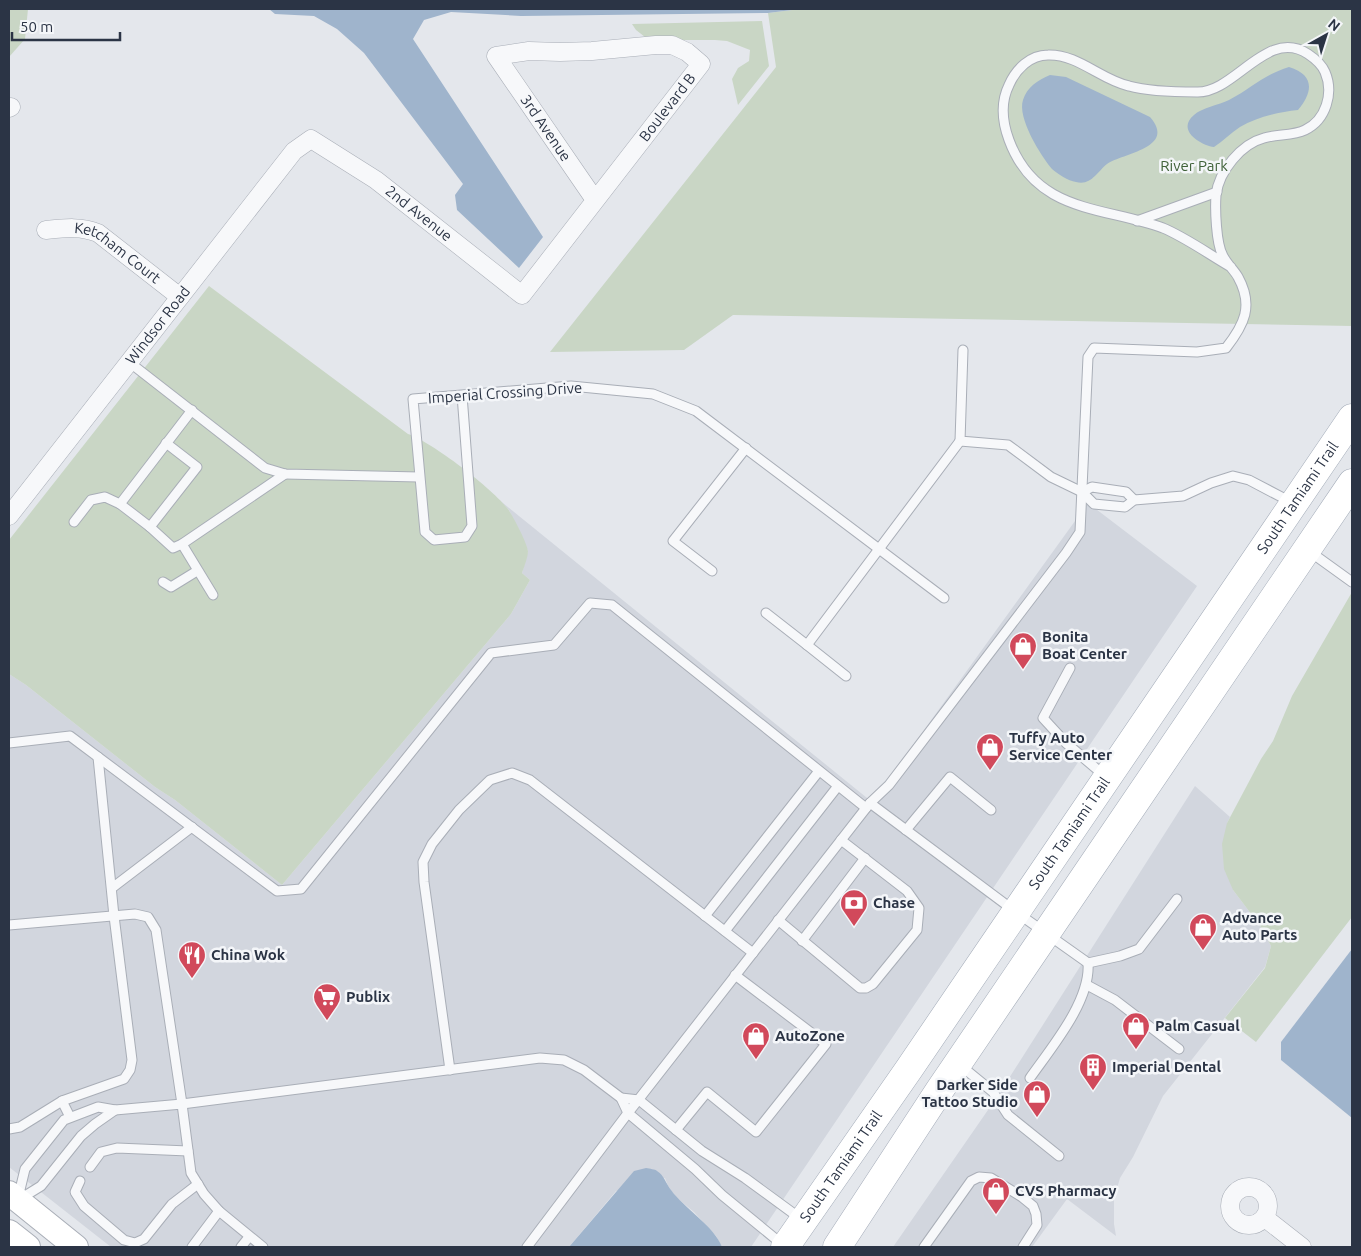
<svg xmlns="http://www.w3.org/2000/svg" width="1361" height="1256" font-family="Ubuntu,sans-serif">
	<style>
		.built { fill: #d2d6de }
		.green { fill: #c9d6c5 }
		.water { fill: #9fb4cc }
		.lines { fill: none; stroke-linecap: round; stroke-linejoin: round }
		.service-casing { stroke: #a9aeb7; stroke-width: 11 }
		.minor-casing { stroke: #a9aeb7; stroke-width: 19 }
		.secondary-casing { stroke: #a9aeb7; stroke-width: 26 }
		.primary-casing { stroke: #a3abb8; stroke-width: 29 }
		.service { stroke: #f7f8fa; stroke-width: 9 }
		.minor { stroke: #f7f8fa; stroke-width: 18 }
		.secondary { stroke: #fff; stroke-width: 24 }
		.primary { stroke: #fff; stroke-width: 28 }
		.labels { text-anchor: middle; stroke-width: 5; stroke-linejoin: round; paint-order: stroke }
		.street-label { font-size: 15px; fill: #2b3445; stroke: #f4f6f9 }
		.park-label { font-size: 15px; fill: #3f6138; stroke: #f4f6f9 }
		.poi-label { font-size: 15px; font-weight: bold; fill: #2b3445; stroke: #f4f6f9; text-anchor: start }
	</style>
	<rect width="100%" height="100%" fill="#e4e7ec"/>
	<g class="built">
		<polygon points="498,499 872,802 1088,503 1197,586 751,1247 722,1247 716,1236 694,1212 677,1198 669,1188 665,1178 616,1191 569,1247 111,1247 9,1167 9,674 26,685 155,787 175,800 282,885 511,614 530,580 522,573 528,551 509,510"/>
		<polygon points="1195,786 1230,817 1227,823 1233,890 1261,927 1271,946 1265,967 1163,1096 1133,1157 1120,1178 1114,1199 1114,1224 1116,1236 1067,1199 1032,1247 893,1247 997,1097"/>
	</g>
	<g class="green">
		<polygon points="9,9 28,9 25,39 9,57"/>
		<polygon points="800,9 1352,9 1352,326 733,315 684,350 550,352 776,67 768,13"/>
		<polygon points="762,21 769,66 738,105 732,79 738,68 749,61 750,50 727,41 715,40 681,40 645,37 636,30 632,24"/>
		<path d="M209,286L408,434C432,442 493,489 508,509C513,516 527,543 528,551C528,557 524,567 522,573L530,580L511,614L282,885L175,800L155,787L26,685L9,674V540Z"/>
		<polygon points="1352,592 1352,917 1256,1042 1225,1018 1265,968 1271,946 1261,927 1233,890 1224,869 1222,844 1227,823 1261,759 1273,741 1292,696"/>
	</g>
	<g class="water">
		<polygon points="269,9 800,9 768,13 521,16 451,12 424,20 413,39 543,237 519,268 457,210 455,195 463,184 364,53 337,29 314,16 275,14"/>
		<path d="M1289,67C1315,75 1313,92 1298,110C1279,112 1257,117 1240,127C1231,133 1223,141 1214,147C1200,145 1176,130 1194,115C1201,108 1219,105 1229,100C1252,88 1263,75 1289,67Z"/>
		<path d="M1050,75L1066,77L1150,117C1177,148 1123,153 1107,164C1097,172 1091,186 1076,182C1068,181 1058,174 1052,169C1041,156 1017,118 1023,100C1027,87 1038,80 1050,75Z"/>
		<polygon points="1352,949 1352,1118 1281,1060 1281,1042"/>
		<path d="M646,1168C650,1169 655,1169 657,1171C664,1175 666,1184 671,1190C684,1208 714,1226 722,1247H569L634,1171Z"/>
	</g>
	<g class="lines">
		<g class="service-casing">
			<g id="service">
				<polyline points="1137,221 1217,192"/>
				<polyline points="963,350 960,441 1008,445 1051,477 1082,492 1094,504 1125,507 1134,500 1183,496 1211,483 1233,476 1249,480 1291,502"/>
				<polyline points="129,362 265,468 285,474 419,477"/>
				<polyline points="462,395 472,526 465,537 434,540 425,532 413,399 571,386 653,394 696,411 944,598"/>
				<polyline points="192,410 120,504 150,527 173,548 182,544 285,474"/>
				<polyline points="1082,492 1092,487 1126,492 1134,500"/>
				<polyline points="74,522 91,500 105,497 120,504"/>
				<polyline points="150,527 197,467 166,443"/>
				<polyline points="182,544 213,595"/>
				<polyline points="1309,551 1352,582"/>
				<polyline points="712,571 673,541 746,448"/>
				<polyline points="163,582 171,587 197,571"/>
				<polyline points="766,613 807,645"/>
				<polyline points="1070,668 1043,718 1066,743 1105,776"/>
				<polyline points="846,676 807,645 960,441"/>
				<polyline points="9,743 70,736 277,891 301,889 491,653 554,645 590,603 612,605 866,808"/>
				<path d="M870,803L889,785L1066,553L1080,532L1088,357L1094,348L1197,352L1226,348C1244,325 1254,306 1238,277C1234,270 1227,264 1223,256C1216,244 1215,209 1216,195C1219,171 1241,144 1264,138C1277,134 1293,136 1305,130C1326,120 1334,93 1325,72C1322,65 1314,58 1308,54C1267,27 1235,93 1197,92C1178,92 1147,91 1129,86C1101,80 1078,54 1048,55C1030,55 1016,69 1009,85C1000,103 1002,121 1009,140C1036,213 1101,206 1163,228C1185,237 1210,255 1231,267"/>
				<polyline points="906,830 950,777 991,810"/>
				<polyline points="112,888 192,827"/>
				<polyline points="705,916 819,771"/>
				<polyline points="778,920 860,988 866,988 873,984 917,930 919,908 907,891 841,840"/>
				<polyline points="9,925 135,914 148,917 156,930 182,1104 540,1058 564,1060 584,1070 621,1098 628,1113 695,1169 722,1195 783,1245"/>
				<polyline points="725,931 838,786"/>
				<polyline points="802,941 865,858"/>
				<polyline points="1087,985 1115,1000 1179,1049"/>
				<polyline points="960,1065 993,1092 1008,1115 1059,1156"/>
				<polyline points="450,1070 424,882 423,862 432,844 459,810 490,780 512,773 530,780 753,953"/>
				<path d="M1030,1078C1051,1048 1091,1001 1088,963"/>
				<polyline points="621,1098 639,1100 702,1151 745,1178 801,1219"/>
				<polyline points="62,1101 124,1079 130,1070 132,1060 114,916 98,757"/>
				<polyline points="9,1129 20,1127 62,1101 70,1117"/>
				<polyline points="676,1130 707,1092 756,1132 826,1044 735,975"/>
				<polyline points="90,1167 101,1152 117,1148 188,1151"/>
				<polyline points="80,1181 75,1192 84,1206 124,1240 135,1243 144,1239 172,1204 198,1184"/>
				<polyline points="18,1198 25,1169 64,1120 98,1107 115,1110 182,1104 191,1173 204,1194 219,1211 263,1247"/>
				<polyline points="20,1199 41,1186 81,1136 95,1124 115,1110"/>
				<polyline points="192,1247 219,1211"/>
				<polyline points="241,1247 249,1237"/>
				<polyline points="527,1247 628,1113 870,803 1016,912 1088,963 1120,956 1139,949 1177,899"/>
				<polyline points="924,1247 971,1181 979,1177 991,1178 1022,1197 1033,1206 1036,1214 1037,1225 1023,1247"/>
			</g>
		</g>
		<g class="minor-casing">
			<g id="minor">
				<polyline points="9,108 11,107"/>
				<path id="s1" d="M46,230C65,228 81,226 98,233L180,297"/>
				<path id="s2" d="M9,516L294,151L311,139L376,180L522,295L701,64L687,52L672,45H656L592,51L560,52L529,51L496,56L595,200"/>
				<circle cx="1249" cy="1206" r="19"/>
				<polyline points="1265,1218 1302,1247"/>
			</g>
		</g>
		<g class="secondary-casing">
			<g id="secondary">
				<polyline points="9,1193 76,1247"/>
				<polyline points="9,1232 28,1247"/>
			</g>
		</g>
		<g class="primary-casing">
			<g id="primary">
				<path id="s3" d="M785,1247L909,1069L1352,418"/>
				<polyline points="837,1247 939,1091 1352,483"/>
			</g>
		</g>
		<use href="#service" class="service"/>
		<use href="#minor" class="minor"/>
		<use href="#secondary" class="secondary"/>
		<use href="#primary" class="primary"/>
	</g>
	<defs>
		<g id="shop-pin" transform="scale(1.4375)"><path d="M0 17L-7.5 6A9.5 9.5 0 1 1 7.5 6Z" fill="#d1495b" stroke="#f4f6f9"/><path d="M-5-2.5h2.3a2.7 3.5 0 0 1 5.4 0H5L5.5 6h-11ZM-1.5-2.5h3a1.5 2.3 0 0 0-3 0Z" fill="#fff"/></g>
		<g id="bank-pin" transform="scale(1.4375)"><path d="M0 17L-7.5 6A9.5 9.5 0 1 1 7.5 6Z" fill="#d1495b" stroke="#f4f6f9"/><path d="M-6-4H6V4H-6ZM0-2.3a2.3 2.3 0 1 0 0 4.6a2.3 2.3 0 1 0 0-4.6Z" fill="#fff"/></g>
		<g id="restaurant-pin" transform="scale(1.4375)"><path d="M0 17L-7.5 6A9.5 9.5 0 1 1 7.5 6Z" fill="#d1495b" stroke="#f4f6f9"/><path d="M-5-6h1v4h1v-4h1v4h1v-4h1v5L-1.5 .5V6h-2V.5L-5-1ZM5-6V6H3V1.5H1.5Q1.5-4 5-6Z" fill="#fff"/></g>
		<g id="supermarket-pin" transform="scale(1.4375)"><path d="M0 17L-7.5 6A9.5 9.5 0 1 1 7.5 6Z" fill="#d1495b" stroke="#f4f6f9"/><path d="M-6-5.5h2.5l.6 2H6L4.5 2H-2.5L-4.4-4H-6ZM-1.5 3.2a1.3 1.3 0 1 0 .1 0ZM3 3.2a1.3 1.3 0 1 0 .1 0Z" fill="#fff"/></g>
		<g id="building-pin" transform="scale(1.4375)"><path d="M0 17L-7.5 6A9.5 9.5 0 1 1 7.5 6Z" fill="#d1495b" stroke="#f4f6f9"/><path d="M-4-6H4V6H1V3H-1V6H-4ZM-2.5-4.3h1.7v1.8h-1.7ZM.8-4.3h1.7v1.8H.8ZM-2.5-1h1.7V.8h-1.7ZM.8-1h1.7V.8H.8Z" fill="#fff"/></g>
	</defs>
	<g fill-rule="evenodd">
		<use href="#shop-pin" x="1023" y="646"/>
		<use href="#shop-pin" x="990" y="747"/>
		<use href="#bank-pin" x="854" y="903"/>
		<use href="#shop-pin" x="1203" y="927"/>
		<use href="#restaurant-pin" x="192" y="955"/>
		<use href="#supermarket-pin" x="327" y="997"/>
		<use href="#shop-pin" x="1136" y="1026"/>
		<use href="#shop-pin" x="756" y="1036"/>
		<use href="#building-pin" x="1093" y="1067"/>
		<use href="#shop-pin" x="1037" y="1094"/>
		<use href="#shop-pin" x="996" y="1191"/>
	</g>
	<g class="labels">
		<g class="street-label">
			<text dy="5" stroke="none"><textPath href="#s2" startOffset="984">Boulevard B</textPath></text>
			<text dy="5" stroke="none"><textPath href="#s2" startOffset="1338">3rd Avenue</textPath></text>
			<text dy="5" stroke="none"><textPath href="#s2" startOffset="615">2nd Avenue</textPath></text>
			<text dy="5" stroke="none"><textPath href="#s1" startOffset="79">Ketcham Court</textPath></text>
			<text dy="5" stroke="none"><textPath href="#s2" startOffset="242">Windsor Road</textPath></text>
			<text transform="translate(505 393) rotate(-4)" y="5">Imperial Crossing Drive</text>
			<text dy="5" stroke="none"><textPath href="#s3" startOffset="908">South Tamiami Trail</textPath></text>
			<text dy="5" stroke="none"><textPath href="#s3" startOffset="502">South Tamiami Trail</textPath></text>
			<text dy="5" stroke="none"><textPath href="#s3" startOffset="98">South Tamiami Trail</textPath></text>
		</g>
		<g class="park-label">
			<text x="1194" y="171">River Park</text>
		</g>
		<g class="poi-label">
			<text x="1042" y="642">Bonita<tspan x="1042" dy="17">Boat Center</tspan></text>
			<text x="1009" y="743">Tuffy Auto<tspan x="1009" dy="17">Service Center</tspan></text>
			<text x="873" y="908">Chase</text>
			<text x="1222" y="923">Advance<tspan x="1222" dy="17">Auto Parts</tspan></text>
			<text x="211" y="960">China Wok</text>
			<text x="346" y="1002">Publix</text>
			<text x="1155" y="1031">Palm Casual</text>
			<text x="775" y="1041">AutoZone</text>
			<text x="1112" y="1072">Imperial Dental</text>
			<text x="1018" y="1090" text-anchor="end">Darker Side<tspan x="1018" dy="17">Tattoo Studio</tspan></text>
			<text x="1015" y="1196">CVS Pharmacy</text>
		</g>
	</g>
	<rect width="1361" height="1256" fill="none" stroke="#2b3445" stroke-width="20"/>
	<g transform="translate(1326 35) rotate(39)" stroke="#f4f6f9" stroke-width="4" paint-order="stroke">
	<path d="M0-4L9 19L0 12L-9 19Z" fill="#2b3445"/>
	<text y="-8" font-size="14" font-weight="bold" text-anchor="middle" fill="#2b3445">N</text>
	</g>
	<path d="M12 32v8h108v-8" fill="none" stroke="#2b3445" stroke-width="2.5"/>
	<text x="20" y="32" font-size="15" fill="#2b3445" stroke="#f4f6f9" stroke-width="4" paint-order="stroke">50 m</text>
</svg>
